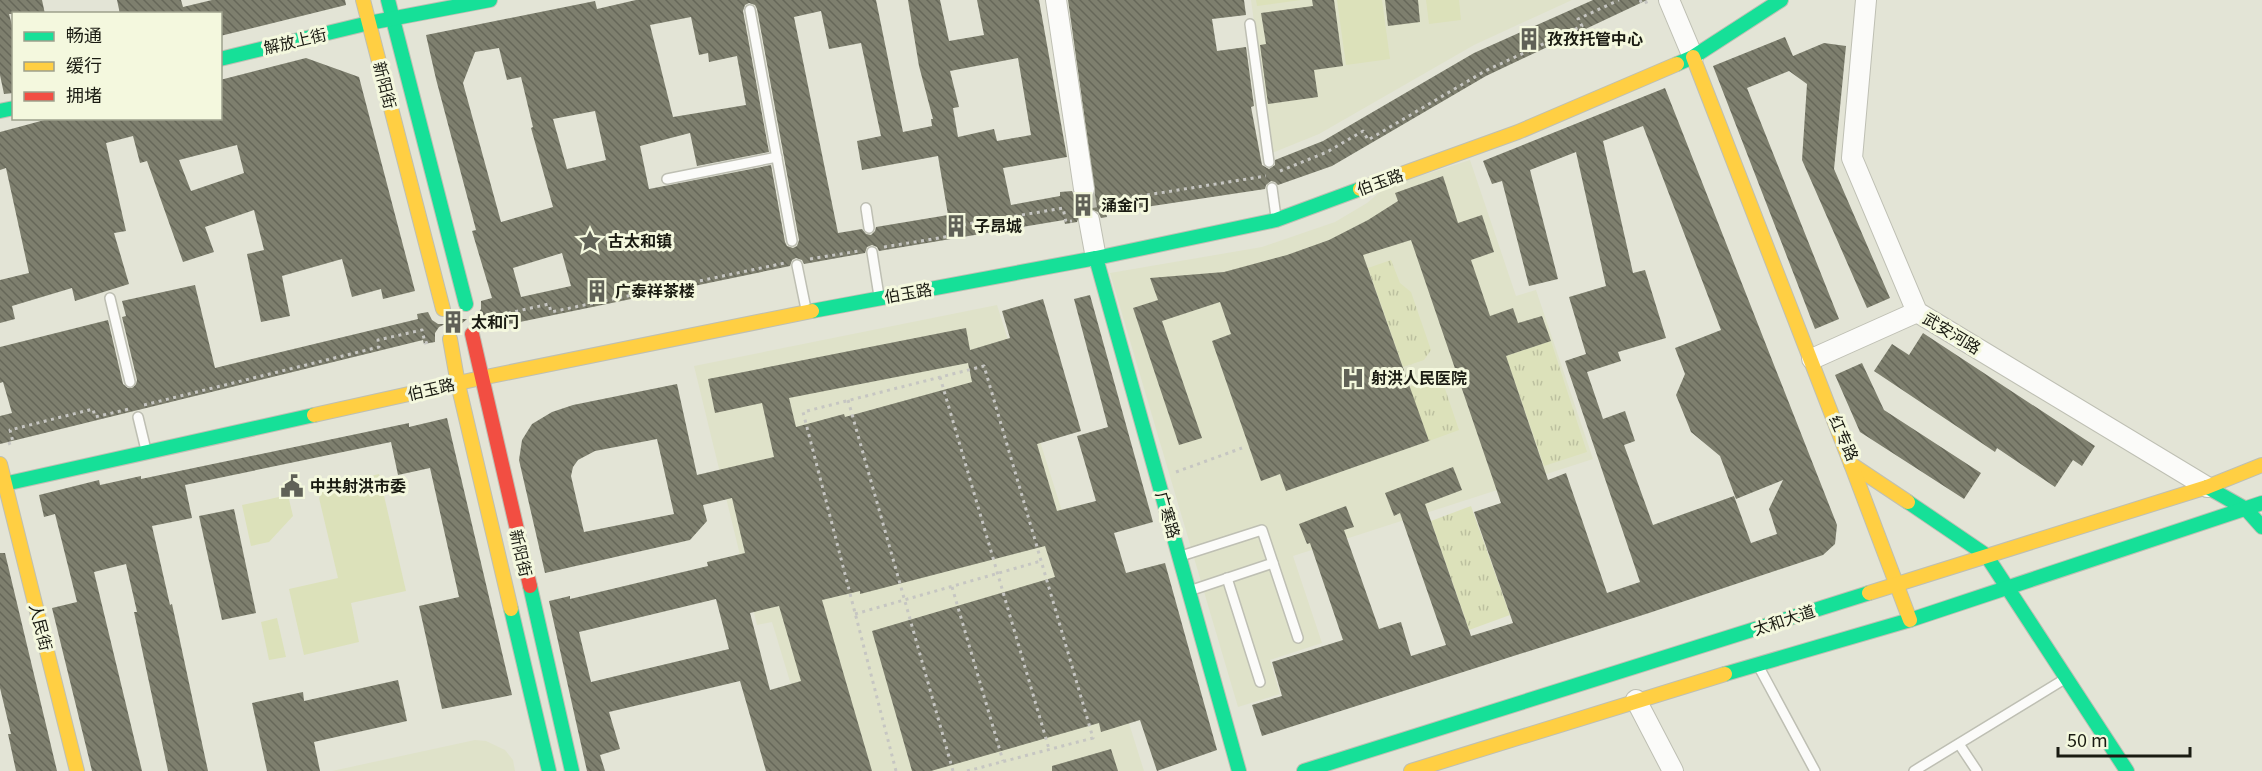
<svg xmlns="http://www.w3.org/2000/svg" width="2262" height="771" font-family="Georgia,'Noto Sans SC',serif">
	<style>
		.built { fill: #dfe2c9 }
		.grass { fill: url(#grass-tufts) }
		.garden { fill: #dce1ba }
		.building { fill: url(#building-back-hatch); fill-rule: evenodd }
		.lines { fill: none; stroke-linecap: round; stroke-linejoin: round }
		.street-tunnel { stroke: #bbbcaf; stroke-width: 20; stroke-dasharray: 20 10; stroke-linecap: butt }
		.lane-casing { stroke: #bebfb3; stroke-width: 12 }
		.street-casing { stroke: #bebfb3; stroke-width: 22 }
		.fast-casing { stroke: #bebfb3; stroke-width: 16 }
		.slow-casing { stroke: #bebfb3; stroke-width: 16 }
		.jam-casing { stroke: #bebfb3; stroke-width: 16 }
		.path { stroke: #c6c6c2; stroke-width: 3; stroke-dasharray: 3 4.5; stroke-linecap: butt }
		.lane { stroke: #fbfbf9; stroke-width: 9 }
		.street { stroke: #fbfbf9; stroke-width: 20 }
		.fast { stroke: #16e098; stroke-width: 14 }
		.slow { stroke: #ffcf43; stroke-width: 14 }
		.jam { stroke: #f24e42; stroke-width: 14 }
		.labels { text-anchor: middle; stroke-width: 6; stroke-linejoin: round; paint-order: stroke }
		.poi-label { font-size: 16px; font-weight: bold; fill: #1a1b12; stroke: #f4f8de; text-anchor: start }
		.street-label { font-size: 16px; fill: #1a1b12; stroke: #f4f8de }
	</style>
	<defs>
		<pattern id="grass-tufts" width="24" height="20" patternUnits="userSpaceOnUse" patternTransform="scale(1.5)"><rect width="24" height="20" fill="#dce1ba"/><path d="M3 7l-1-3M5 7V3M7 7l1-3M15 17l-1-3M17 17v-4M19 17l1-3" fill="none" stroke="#bcc09f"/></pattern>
		<pattern id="building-back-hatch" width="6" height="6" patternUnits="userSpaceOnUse" patternTransform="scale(1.5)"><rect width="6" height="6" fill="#7e7f6e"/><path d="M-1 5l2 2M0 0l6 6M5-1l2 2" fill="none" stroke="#666759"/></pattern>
	</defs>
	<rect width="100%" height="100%" fill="#e3e4d6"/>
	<g class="built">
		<polygon points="1251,0 1572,0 1474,45 1319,134 1272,153"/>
		<polygon points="1470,160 1516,296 1536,290 1593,459 1293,556 1322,643 1270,660 1280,694 1238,707 1110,273 1262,247 1335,222 1367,203 1386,187"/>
		<polygon points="997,305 1144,771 817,771 772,622 757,625 694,366"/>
		<polygon points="475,740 486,741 505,750 513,760 515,771 332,771"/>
	</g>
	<g class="grass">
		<polygon points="1391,260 1400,283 1411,292 1431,350 1424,360 1403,367 1368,268"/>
		<polygon points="1551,341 1587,452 1544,466 1506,356"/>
		<polygon points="1430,379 1442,380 1459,430 1429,441 1409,387"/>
		<polygon points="1471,506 1510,615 1469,630 1431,521"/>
	</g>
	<g class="garden">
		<polygon points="1256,0 1301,0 1257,6"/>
		<polygon points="1337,0 1382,0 1390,59 1346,65"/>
		<polygon points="1426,0 1459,0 1461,20 1429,24"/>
		<polygon points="379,474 406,591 351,603 359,642 304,655 289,589 338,578 319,498 324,489 334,485"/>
		<polygon points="288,495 293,516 269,542 251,546 242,505"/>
		<polygon points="277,618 286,657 269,660 261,622"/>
	</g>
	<g class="building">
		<polygon points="0,0 42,0 45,14 9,14 14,33 14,93 4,94 0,75"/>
		<polygon points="117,0 181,0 183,7 212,0 345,0 346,5 220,36 220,14 120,14"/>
		<path d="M636,0H876L903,132L932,126L931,119H933L919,66L908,0H940L949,41L984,35L977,0H1039L1067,157L1003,168L1011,205L1060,196V192L1072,191L1075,197L1085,201L1092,198L1095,193L1068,0H1244L1246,15L1212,19L1217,51L1246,47L1254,106L1251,107L1262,165L1269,169L1275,165V160L1323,141L1474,53L1593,0H1647L1486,76L1332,166L1278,185L1275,182L1271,181L1266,185L1265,189L1106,213L1107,217L1101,218L1098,212L1087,208L1081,211L1077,222L1065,224L1064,220L879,251L877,247L872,245L867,247L865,253L804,264L802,260L796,258L792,260L790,266L515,323L489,327L490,330L487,331L483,323L471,319L477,315L481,309V301L492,298L472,231L476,230L436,79L426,35L595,1L597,9ZM749,3L755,5L757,9L799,240L797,246L793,248L787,246L785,242L771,165L649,189L640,146L690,133L697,166L769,152L743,11L745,5ZM821,11L829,49L861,43L881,136L857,141L862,170L938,156L948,215L876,227L875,231L871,235L866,234L862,229L838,233L794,17ZM691,17L699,55L708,53L709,62L737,56L746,105L673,117L650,25ZM499,48L507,80L521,77L533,127L531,128L553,207L501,222L463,83L475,52ZM1018,58L1031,135L997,141L994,129L958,137L953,108L959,107L950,71ZM595,111L606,160L567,169L553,119ZM562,253L571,286L521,297L513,268Z"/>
		<polygon points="1312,0 1334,0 1343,66 1314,70 1318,97 1268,104 1260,45 1266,44 1261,13 1313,6"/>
		<polygon points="1385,0 1418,0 1420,22 1388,26"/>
		<polygon points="1785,37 1793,56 1824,43 1846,46 1834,169 1890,298 1867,308 1802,160 1807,84 1789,71 1747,88 1839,319 1815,329 1713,66"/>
		<path d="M306,58L359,77L415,291L383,299L381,289L352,297L342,259L282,276L290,316L261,322L247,254L264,250L254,210L205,227L214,252L183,262L147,161L140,163L133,136L106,143L126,231L114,233L129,284L75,301L72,288L12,306L15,319L0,323V280L29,273L6,168L0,170V132L52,118H220V80ZM237,145L244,173L191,191L179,160Z"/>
		<path d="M1665,88L1837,525L1835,544L1823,555L1649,613L1262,736L1252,705L1282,696L1272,662L1343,640L1310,543L1307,544L1299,524L1346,506L1354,527L1344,530L1379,629L1401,622L1411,656L1446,645L1400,513L1394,516L1385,493L1453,467L1462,490L1425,504L1471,636L1513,623L1474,512L1501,503L1411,240L1363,255L1429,441L1286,491L1280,474L1261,481L1212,341L1231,334L1220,302L1162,321L1202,438L1179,445L1133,308L1158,300L1150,278L1224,272L1287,255L1329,240L1368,220L1398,201L1395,193L1443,176L1458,223L1482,215L1494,252L1471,260L1490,316L1513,308L1518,323L1542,316L1551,341L1506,356L1548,480L1566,473L1607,593L1640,582L1565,361L1586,354L1569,297L1606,286L1576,152L1530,170L1558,279L1529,286L1502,181L1492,184L1483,161ZM1643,126L1721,330L1675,348L1685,374L1676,395L1691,432L1720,456L1736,499L1783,480L1769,509L1777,534L1751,543L1734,496L1653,525L1624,445L1635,441L1625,411L1603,419L1587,372L1621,361L1618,352L1666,338L1645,270L1633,273L1603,141Z"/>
		<polygon points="195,285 215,368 418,319 417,314 428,312 432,320 438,324 445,324 439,327 435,333 435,342 424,344 423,340 0,444 0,416 12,413 3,382 0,383 0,347 108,320 123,384 128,388 132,388 136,384 137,380 122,317 126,316 122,301"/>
		<path d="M1090,295L1153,522L1114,533L1126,573L1165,563L1217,750L1157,771L1140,720L1101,732L1099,723L931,771H912L872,631L1055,577L1045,546L860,594V591L822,600L872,771H766L740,681L609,712L620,749L600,755L605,771H587L549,601L570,596V599L708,566L707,562L745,553L732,498L703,505L707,521L690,540L545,573L519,460L522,440L532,424L552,412L573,405L677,384L697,475L774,457L762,403L715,413L708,379L966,328L970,350L1010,338L1002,311L1043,299L1081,431L1037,444L1057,511L1096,501L1077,436L1108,427L1074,299ZM968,363L972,382L845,417L844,414L796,427L789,398ZM657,439L674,514L584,532L571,476L573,467L578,460L595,451ZM716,599L729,649L591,682L579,632ZM779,606L801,681L770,690L750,613Z"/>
		<polygon points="457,316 461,319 467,319 459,326 448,324"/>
		<polygon points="1923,333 2095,446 2082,466 2073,460 2055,487 1997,448 1995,452 1874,371 1892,344 1909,355"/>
		<polygon points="1862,363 1884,410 1981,473 1964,499 1860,432 1835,375"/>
		<polygon points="447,418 512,695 442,709 419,606 459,597 430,468 398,475 391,442 185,485 192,518 152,526 170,605 172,604 208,771 168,771 134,612 137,612 126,564 94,572 142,771 92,771 52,608 77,602 55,514 44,517 39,495 99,480 100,485 141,476 141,479 409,423 409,427"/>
		<polygon points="234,509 256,613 222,620 199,516"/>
		<polygon points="0,553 5,553 57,771 16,771 8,734 11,734 0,688"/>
		<polygon points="398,680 407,721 314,742 320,771 267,771 252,703 303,692 304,701"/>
		<polygon points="1111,749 1118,771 1052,771 1052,766"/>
	</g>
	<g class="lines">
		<polyline class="street-tunnel" points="1084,189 1089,220"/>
		<g class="lane-casing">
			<g id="lane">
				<polyline points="750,10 792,241"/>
				<polyline points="1250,24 1269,162"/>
				<polyline points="667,179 777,157"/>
				<polyline points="1272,188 1276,217"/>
				<polyline points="866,208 869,228"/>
				<polyline points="872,252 879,296"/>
				<polyline points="797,265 806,309"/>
				<polyline points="110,298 130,382"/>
				<polyline points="138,417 146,450"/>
				<polyline points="1181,556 1262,530 1273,563 1192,590"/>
				<polyline points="1273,563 1298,638"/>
				<polyline points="1227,578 1260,682"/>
				<polyline points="1760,669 1815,771"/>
				<polyline points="1959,744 1977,771"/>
				<polyline points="1914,771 2063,680"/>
			</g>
		</g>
		<g class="street-casing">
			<g id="street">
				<polyline points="1056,0 1084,189"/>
				<polyline points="1669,0 1693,57"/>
				<polyline points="1866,0 1852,158 1917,312 2207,487"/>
				<polyline points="1089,220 1096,258"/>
				<polyline points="1812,359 1917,312"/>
				<polyline points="1636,700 1673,771"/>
			</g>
		</g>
		<g class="fast-casing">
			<g id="fast">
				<polyline points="388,0 466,304"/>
				<polyline points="220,59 369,23 490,0"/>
				<polyline points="1677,64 1693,57 1781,0"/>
				<polyline points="0,111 14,108"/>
				<polyline points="1096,258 1239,771"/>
				<polyline points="812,311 1096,258 1276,220 1360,189"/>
				<polyline points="0,485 314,415"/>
				<polyline points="2207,487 2246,509 2262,527"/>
				<polyline points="1908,502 1986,555 2127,771"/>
				<polyline points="530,586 572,771"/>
				<polyline points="511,609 549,771"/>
				<polyline points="1725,674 1910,620 2262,503"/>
				<polyline points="1304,771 1869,593"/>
			</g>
		</g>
		<g class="slow-casing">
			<g id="slow">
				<polyline points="363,0 443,309"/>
				<polyline points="1693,57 1851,464 1908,502"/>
				<polyline points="1360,189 1518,132 1677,64"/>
				<polyline points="450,339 458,384 511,609"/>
				<polyline points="314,415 481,378 812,311"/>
				<polyline points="0,464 77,771"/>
				<polyline points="1851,464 1910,620"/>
				<polyline points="1869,593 2207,487 2262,465"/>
				<polyline points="1411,771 1725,674"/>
			</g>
		</g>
		<g class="jam-casing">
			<polyline id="jam" points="472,334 530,586"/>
		</g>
		<g class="path">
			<polyline points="1640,0 1642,4 1651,0"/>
			<polyline points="1280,171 1327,152 1363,131 1368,140 1485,71 1582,26 1578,19 1619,0"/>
			<polyline points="1104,210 1103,202 1266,176"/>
			<polyline points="884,247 951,236 950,227 1063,208 1066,222 1072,221"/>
			<polyline points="810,259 859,251"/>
			<polyline points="486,318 549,304 551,312 785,263"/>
			<polyline points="940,377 1049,749"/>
			<polyline points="848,400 953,771"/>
			<polyline points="144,405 379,347 378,340 422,330 425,343 428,342"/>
			<polyline points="8,444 13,442 10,430 93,409 95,417 129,409"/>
			<polyline points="1176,472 1242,448"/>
			<polyline points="952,587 1003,761"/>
			<polyline points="855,614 1041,561"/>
			<polyline points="896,771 803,412 984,366 1093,738 967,771"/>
		</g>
		<use href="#lane" class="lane"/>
		<use href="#street" class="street"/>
		<use href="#fast" class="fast"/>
		<use href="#slow" class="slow"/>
		<use href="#jam" class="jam"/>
	</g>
	<defs>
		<g id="building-bare" transform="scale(1.8)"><path d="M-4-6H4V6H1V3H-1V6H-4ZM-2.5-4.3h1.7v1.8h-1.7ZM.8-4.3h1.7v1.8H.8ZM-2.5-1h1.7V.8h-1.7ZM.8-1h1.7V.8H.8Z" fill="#606157" stroke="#f4f8de" stroke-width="2.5" paint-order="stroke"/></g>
		<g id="sight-bare" transform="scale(1.8)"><path d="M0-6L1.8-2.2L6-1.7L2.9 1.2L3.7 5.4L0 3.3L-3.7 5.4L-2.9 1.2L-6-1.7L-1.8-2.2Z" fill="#606157" stroke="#f4f8de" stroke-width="2.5" paint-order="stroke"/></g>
		<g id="hospital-bare" transform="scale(1.8)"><path d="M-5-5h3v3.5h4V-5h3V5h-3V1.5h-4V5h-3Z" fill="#606157" stroke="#f4f8de" stroke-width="2.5" paint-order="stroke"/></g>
		<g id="civic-bare" transform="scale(1.8)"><path d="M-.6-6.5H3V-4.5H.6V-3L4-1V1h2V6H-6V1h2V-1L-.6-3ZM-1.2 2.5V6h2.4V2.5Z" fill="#606157" stroke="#f4f8de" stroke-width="2.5" paint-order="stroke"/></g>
	</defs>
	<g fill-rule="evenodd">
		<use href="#building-bare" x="1529" y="39"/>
		<use href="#building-bare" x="1083" y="205"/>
		<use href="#building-bare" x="956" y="226"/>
		<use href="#sight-bare" x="590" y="241"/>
		<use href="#building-bare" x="597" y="291"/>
		<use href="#building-bare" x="453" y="322"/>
		<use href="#hospital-bare" x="1353" y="378"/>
		<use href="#civic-bare" x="292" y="486"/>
	</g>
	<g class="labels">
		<g class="poi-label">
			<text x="1547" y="45">孜孜托管中心</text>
			<text x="1101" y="211">涌金门</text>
			<text x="974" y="232">子昂城</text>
			<text x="608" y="247">古太和镇</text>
			<text x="615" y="297">广泰祥茶楼</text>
			<text x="471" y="328">太和门</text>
			<text x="1371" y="384">射洪人民医院</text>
			<text x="310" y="492">中共射洪市委</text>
		</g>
		<g class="street-label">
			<text transform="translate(295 41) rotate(-13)" y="6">解放上街</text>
			<text transform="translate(385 85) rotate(76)" y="6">新阳街</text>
			<text transform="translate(1380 182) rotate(-20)" y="6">伯玉路</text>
			<text transform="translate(908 293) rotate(-10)" y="6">伯玉路</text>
			<text transform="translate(1952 333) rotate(31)" y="6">武安河路</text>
			<text transform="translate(431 389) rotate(-13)" y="6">伯玉路</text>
			<text transform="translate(1844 438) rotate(66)" y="6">红专路</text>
			<text transform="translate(1168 515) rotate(74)" y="6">广寒路</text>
			<text transform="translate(521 553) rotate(77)" y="6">新阳街</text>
			<text transform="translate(1784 620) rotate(-18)" y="6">太和大道</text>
			<text transform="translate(41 627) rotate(76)" y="6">人民街</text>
		</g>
	</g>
	<rect x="12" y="12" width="210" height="108" fill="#f4f8de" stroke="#9da08c" stroke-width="1.5"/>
	<rect x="24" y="32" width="30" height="9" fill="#16e098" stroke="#9da08c" stroke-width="1.5"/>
	<text x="66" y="42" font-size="18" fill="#1a1b12">畅通</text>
	<rect x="24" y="62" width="30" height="9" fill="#ffcf43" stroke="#9da08c" stroke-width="1.5"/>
	<text x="66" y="72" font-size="18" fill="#1a1b12">缓行</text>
	<rect x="24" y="92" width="30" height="9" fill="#f24e42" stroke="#9da08c" stroke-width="1.5"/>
	<text x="66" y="102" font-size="18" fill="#1a1b12">拥堵</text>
	<path d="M2058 747v9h132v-9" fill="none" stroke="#1a1b12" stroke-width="3"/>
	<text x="2067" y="747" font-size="18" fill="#1a1b12" stroke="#f4f8de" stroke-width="4.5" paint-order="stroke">50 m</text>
</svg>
